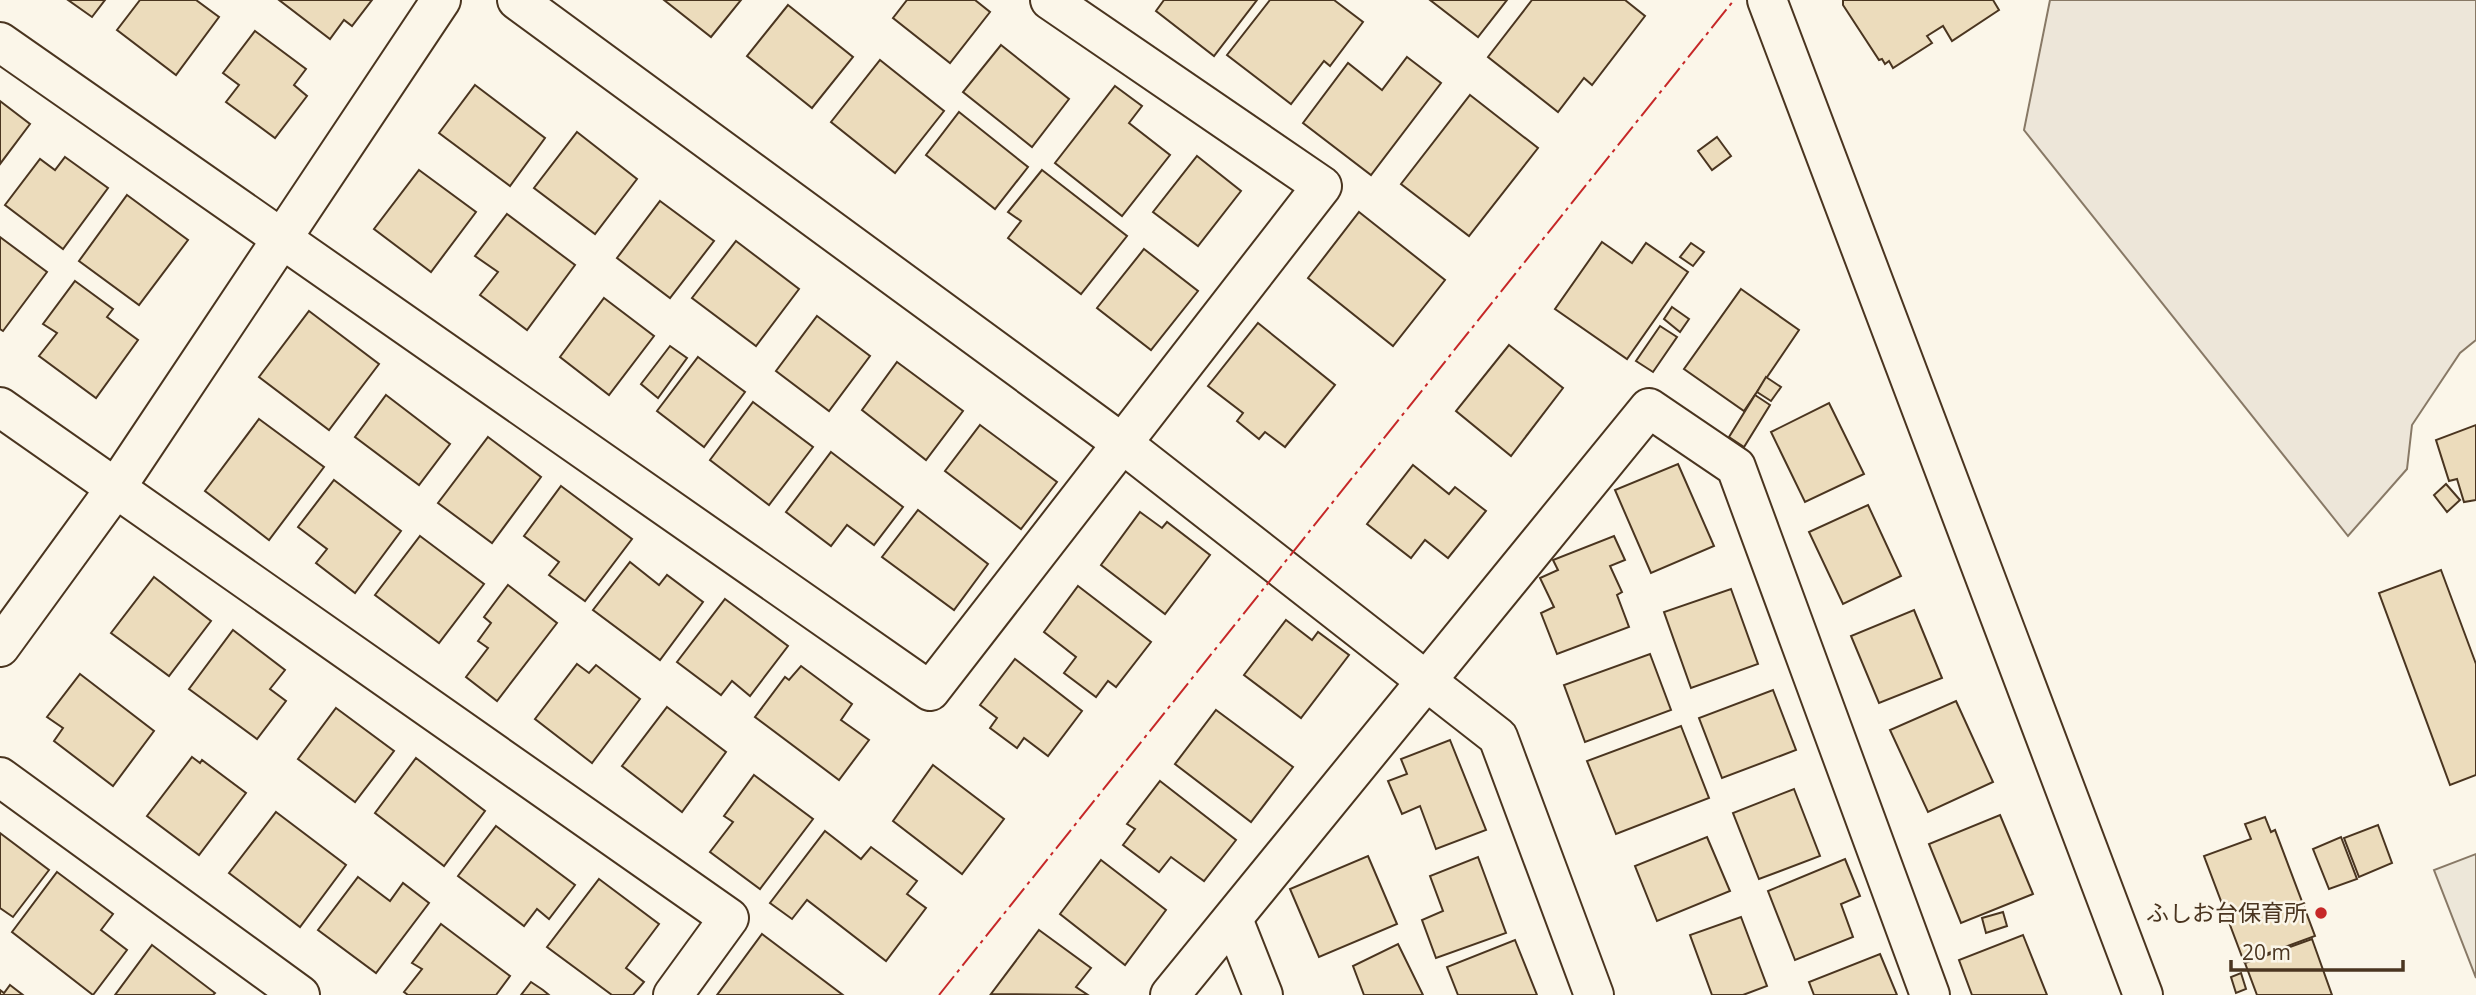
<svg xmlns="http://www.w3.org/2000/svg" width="2476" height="995" font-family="'Open Sans','Noto Sans JP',sans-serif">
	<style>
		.green { fill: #ede6d9; stroke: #887966; stroke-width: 2 }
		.parking { fill: #ede7d9; stroke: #887966; stroke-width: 2 }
		.building { fill: #ecdcbc; stroke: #4a3520; stroke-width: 2 }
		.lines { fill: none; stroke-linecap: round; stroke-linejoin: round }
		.minor-casing { stroke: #4a3520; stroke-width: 42 }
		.minor { stroke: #fbf6e9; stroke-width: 38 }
		.power { stroke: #c62828; stroke-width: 2; stroke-dasharray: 24 5 3.5 5; stroke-linecap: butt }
		.poi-dot { fill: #c62828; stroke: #fbf6e9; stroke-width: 2.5 }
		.labels { text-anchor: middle; stroke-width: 5; stroke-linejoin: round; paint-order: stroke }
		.poi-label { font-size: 23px; fill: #4a3520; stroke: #fbf6e9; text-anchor: end }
	</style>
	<rect width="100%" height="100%" fill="#fbf6e9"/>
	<polygon class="green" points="2050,0 2476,0 2476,340 2460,353 2412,425 2407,469 2348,536 2024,130"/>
	<polygon class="parking" points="2476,854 2476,978 2434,870"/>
	<g class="building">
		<polygon points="68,0 105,0 92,17"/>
		<polygon points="140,0 196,0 219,17 176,75 117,30"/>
		<polygon points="279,0 372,0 352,26 344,20 330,39"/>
		<polygon points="664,0 741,0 711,37"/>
		<polygon points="907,0 975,0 990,12 950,63 893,18"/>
		<polygon points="1164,0 1257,0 1214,56 1156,11"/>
		<polygon points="1270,0 1334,0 1363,22 1330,66 1324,61 1291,104 1227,55"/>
		<polygon points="1430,0 1507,0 1478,37"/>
		<polygon points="1532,0 1625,0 1645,16 1592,85 1584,78 1558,112 1488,57"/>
		<polygon points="1843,0 1993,0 1999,10 1952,41 1943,26 1927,36 1932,43 1893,68 1889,61 1885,64 1882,59 1879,60 1843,5"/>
		<polygon points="788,5 853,57 812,108 747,56"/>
		<polygon points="255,31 306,69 294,85 307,96 275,138 226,102 239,85 223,73"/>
		<polygon points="1001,45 1069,99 1032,147 963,92"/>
		<polygon points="1407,57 1441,83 1371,175 1303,123 1348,63 1382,90"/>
		<polygon points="880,60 944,111 895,173 831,122"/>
		<polygon points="475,85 545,138 510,186 439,133"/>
		<polygon points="1115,86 1142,106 1129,123 1170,155 1122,216 1055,163"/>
		<polygon points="1470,95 1538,148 1469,236 1401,184"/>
		<polygon points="0,101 30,124 0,164"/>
		<polygon points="959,112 1028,167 995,209 926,155"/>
		<polygon points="577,132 637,179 595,234 534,188"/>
		<polygon points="1717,137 1731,156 1712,170 1698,151"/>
		<polygon points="1197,156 1241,191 1198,246 1153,212"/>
		<polygon points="65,157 108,188 63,249 5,205 40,159 55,170"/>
		<polygon points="419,170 476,212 431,272 374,229"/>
		<polygon points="1042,170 1127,236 1081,294 1008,238 1021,221 1008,212"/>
		<polygon points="127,195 188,240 139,305 79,261"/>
		<polygon points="660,201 714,241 670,298 617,258"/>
		<polygon points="1359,212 1445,280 1393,346 1308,278"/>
		<polygon points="507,214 575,265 527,330 480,295 498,272 475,256"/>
		<polygon points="0,237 47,272 3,331 0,329"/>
		<polygon points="736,241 799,289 756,346 692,298"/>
		<polygon points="1602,242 1632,263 1646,243 1688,272 1627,359 1555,309"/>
		<polygon points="1691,243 1704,252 1693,266 1680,257"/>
		<polygon points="1144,249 1198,291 1151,350 1097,308"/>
		<polygon points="75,281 113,309 107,317 138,340 96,398 39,356 57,333 43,324"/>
		<polygon points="1741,289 1799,330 1744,411 1684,369"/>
		<polygon points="604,298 654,336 609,395 560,357"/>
		<polygon points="1672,307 1689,319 1680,332 1664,319"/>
		<polygon points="309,311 379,364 329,430 259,377"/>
		<polygon points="817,316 870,356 829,411 776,371"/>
		<polygon points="1258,323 1335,385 1285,447 1265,432 1259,439 1237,421 1243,413 1208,386"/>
		<polygon points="1660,326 1677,337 1653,372 1636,361"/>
		<polygon points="1509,345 1563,388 1511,456 1456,411"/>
		<polygon points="670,346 687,358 658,398 641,384"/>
		<polygon points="698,357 745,392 704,447 657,411"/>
		<polygon points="897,362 963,411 926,460 862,410"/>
		<polygon points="1766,377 1781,387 1771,401 1757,392"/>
		<polygon points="386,395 450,444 419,485 355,437"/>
		<polygon points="1755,395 1770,405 1744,447 1729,437"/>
		<polygon points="753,402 813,447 769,505 710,460"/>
		<polygon points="1829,403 1864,474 1805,502 1771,432"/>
		<polygon points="259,419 324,467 269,540 205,491"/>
		<polygon points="980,425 1057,482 1021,529 945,471"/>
		<polygon points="2476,425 2476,500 2464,502 2457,479 2449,481 2436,440"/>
		<polygon points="488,437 541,477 492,543 438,503"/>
		<polygon points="831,452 903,507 874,545 847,525 831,546 786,512"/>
		<polygon points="1678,464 1714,546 1651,573 1615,490"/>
		<polygon points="1413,465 1449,494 1455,487 1486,511 1448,558 1425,540 1411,558 1367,524"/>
		<polygon points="334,480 401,531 355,593 316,563 327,549 298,527"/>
		<polygon points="2446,484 2460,500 2447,512 2434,495"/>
		<polygon points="561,486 632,539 585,601 549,575 559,562 524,536"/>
		<polygon points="1868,505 1901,576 1843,604 1809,532"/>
		<polygon points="918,510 988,564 954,610 882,557"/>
		<polygon points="1140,512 1162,528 1167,522 1210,555 1165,614 1101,565"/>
		<polygon points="420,536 484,584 439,643 375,595"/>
		<polygon points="1614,536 1625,560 1610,566 1622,592 1617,595 1629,627 1557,654 1541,613 1554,607 1540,578 1558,570 1553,560"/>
		<polygon points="630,562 659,585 667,575 703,602 660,660 593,610"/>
		<polygon points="2441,570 2476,664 2476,775 2450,785 2379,593"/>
		<polygon points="154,577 211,621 169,676 111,633"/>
		<polygon points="508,585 557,623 497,701 466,677 488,648 478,641 491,623 484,617"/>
		<polygon points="1078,586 1151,642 1116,687 1108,681 1096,697 1064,673 1076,657 1044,632"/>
		<polygon points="1731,589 1758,664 1691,688 1664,612"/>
		<polygon points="725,599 788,646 750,696 732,681 721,695 677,662"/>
		<polygon points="1914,610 1942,678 1879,703 1851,636"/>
		<polygon points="1286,620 1312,640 1318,632 1349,655 1301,718 1244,675"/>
		<polygon points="233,630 285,670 270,689 286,701 257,739 189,689"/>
		<polygon points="1650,654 1671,710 1585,742 1564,685"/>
		<polygon points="1015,659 1082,711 1048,756 1024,738 1017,748 990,728 997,718 980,705"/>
		<polygon points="577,664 589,673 596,665 640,699 592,763 535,719"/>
		<polygon points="801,666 852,704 841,720 869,740 839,780 755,717 785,677 789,680"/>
		<polygon points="80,674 154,731 113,786 54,741 63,728 47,717"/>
		<polygon points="1773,690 1796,750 1722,778 1699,718"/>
		<polygon points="1956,701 1993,782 1928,812 1890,730"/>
		<polygon points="667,707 726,752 682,812 622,766"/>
		<polygon points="336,708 394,751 355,802 298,759"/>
		<polygon points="1216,710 1293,767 1251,822 1175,764"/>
		<polygon points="1681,726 1709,798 1616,834 1587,761"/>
		<polygon points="1450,740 1486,830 1436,849 1420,806 1402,814 1388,781 1407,774 1401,759"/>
		<polygon points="192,757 200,763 202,760 246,793 199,855 147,816"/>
		<polygon points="416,758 485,811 444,866 375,813"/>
		<polygon points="933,765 1004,819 962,874 893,821"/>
		<polygon points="754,775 813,819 760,889 710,852 733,822 724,816"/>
		<polygon points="1160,781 1236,840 1204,881 1171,857 1159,872 1123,845 1135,829 1127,824"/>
		<polygon points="1794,789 1820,856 1759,879 1733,813"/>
		<polygon points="276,812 346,865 300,927 229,873"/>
		<polygon points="2000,815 2033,894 1961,923 1929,844"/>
		<polygon points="2265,817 2271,832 2275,830 2315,936 2244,962 2204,856 2251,839 2245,824"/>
		<polygon points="2378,825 2392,863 2359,877 2344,838"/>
		<polygon points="496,826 575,885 549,919 537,909 524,926 458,876"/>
		<polygon points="825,831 861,859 871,847 917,881 907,894 926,908 886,961 807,900 792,919 770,903"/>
		<polygon points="0,833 49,870 13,917 0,908"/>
		<polygon points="1707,837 1730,891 1657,921 1635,866"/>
		<polygon points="2341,837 2357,879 2329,889 2313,849"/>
		<polygon points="1368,856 1397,924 1319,957 1290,889"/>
		<polygon points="1478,857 1506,933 1436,958 1422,920 1443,911 1430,876"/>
		<polygon points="1845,859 1860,896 1841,904 1853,937 1795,960 1768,891"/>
		<polygon points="1101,860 1166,910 1125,965 1060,914"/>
		<polygon points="57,872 113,914 101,930 127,950 93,995 12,932"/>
		<polygon points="358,877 390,901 403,883 429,903 376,973 318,930"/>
		<polygon points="599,879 659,924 626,968 644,982 633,995 612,995 547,947"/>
		<polygon points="2003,912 2007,926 1986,933 1982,918"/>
		<polygon points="1741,917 1767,986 1743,995 1712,995 1690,935"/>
		<polygon points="441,924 510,976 496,995 408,995 404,992 422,969 412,963"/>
		<polygon points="1039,930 1091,968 1076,987 1088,995 991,994"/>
		<polygon points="762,934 843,995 717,995"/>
		<polygon points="2023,935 2047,995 1972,995 1959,960"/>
		<polygon points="2312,939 2332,995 2257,995 2245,963"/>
		<polygon points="1515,940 1537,995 1458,995 1447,967"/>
		<polygon points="1398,944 1423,995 1364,995 1353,966"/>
		<polygon points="152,945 215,993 213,995 115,995"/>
		<polygon points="1880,954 1897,995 1814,995 1809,982"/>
		<polygon points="2241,973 2246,989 2236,993 2231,977"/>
		<polygon points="531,982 543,990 549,995 521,995"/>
		<polygon points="10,985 23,995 0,995 0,990 4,993"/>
	</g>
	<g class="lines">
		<g class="minor-casing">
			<g id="minor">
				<polyline points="517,0 1123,444 1498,737 1594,995"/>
				<polyline points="1767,0 2143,995"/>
				<polyline points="0,42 930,691 1322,186 1050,0"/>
				<polyline points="0,407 729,918 673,995"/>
				<polyline points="0,647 115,489 441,0"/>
				<polyline points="0,777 300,995"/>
				<polyline points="1233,919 1263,995"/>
				<polyline points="1170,995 1649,408 1736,467 1930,995"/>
			</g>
		</g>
		<use href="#minor" class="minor"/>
		<polyline class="power" points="939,995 1734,0"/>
	</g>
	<circle class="poi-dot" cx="2321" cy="913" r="7"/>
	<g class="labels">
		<g class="poi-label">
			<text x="2307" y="921">ふしお台保育所</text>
		</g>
	</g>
	<path d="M2231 960v10h172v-10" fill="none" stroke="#4a3520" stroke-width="3.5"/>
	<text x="2242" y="960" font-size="21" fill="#4a3520" stroke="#fbf6e9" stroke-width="5" paint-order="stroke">20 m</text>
</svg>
